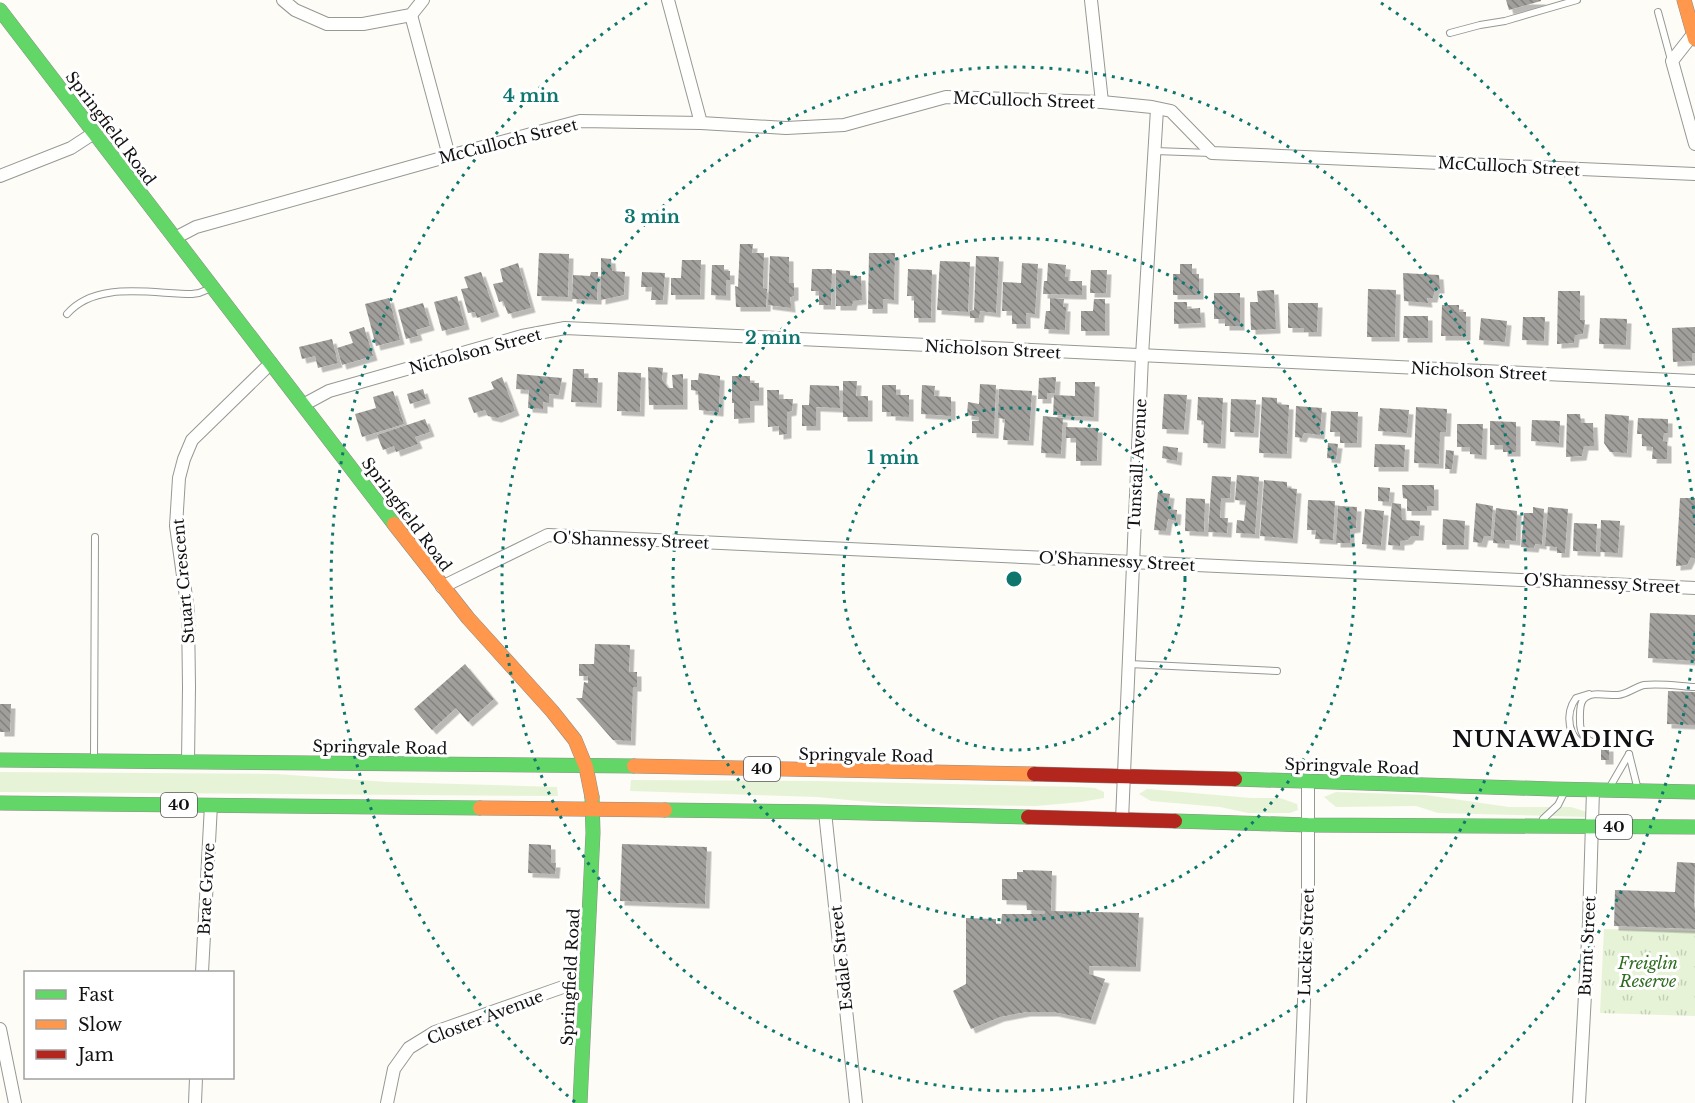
<svg xmlns="http://www.w3.org/2000/svg" width="1695" height="1103" font-family="'Libre Baskerville',serif">
	<style>
		.grass { fill: #e7f3d7 }
		.park { fill: url(#park-tufts) }
		.building { fill: url(#building-back-hatch); filter: url(#shadow) }
		.lines { fill: none; stroke-linecap: round; stroke-linejoin: round }
		.lane-casing { stroke: #979795; stroke-width: 8 }
		.street-casing { stroke: #979795; stroke-width: 14 }
		.fast-casing { stroke: #8e8d8b; stroke-width: 15 }
		.slow-casing { stroke: #8e8d8b; stroke-width: 15 }
		.jam-casing { stroke: #8e8d8b; stroke-width: 15 }
		.lane { stroke: #fffffe; stroke-width: 6 }
		.street { stroke: #fffffe; stroke-width: 12 }
		.fast { stroke: #63d668; stroke-width: 14 }
		.slow { stroke: #ff974d; stroke-width: 14 }
		.jam { stroke: #b3261e; stroke-width: 14 }
		.ring { fill: none; stroke: #0f766e; stroke-width: 3; stroke-dasharray: 3 6 }
		.labels { text-anchor: middle; stroke-width: 6; stroke-linejoin: round; paint-order: stroke }
		.shield { fill: #fff; stroke: #585858; stroke-width: 1.5 }
		.shield-label { font-size: 15px; font-weight: bold; fill: #111 }
		.street-label { font-size: 16px; fill: #111; stroke: #fff }
		.park-label { font-size: 16px; font-style: italic; fill: #2f6b1f; stroke: #fff }
		.district-label { font-size: 22px; font-weight: bold; letter-spacing: 1.5px; fill: #111; stroke: #fff }
		.centre { fill: #0f766e; stroke: #fff; stroke-width: 3 }
		.ring-label { font-size: 18px; text-anchor: middle; font-weight: bold; fill: #0f766e; stroke: #fff; stroke-width: 6; stroke-linejoin: round; paint-order: stroke }
	</style>
	<defs>
		<pattern id="park-tufts" width="24" height="20" patternUnits="userSpaceOnUse" patternTransform="scale(1.5)"><rect width="24" height="20" fill="#e7f3d7"/><path d="M3 7l-1-3M5 7V3M7 7l1-3M15 17l-1-3M17 17v-4M19 17l1-3" fill="none" stroke="#c5cfb8"/></pattern>
		<pattern id="building-back-hatch" width="6" height="6" patternUnits="userSpaceOnUse" patternTransform="scale(1.5)"><rect width="6" height="6" fill="#a19f9c"/><path d="M-1 5l2 2M0 0l6 6M5-1l2 2" fill="none" stroke="#82807e"/></pattern>
		<filter id="shadow"><feDropShadow dx="4.5" dy="4.5" stdDeviation="0" flood-color="#0004"/></filter>
	</defs>
	<rect width="100%" height="100%" fill="#fdfcf7"/>
	<g class="grass">
		<polygon points="0,772 277,774 387,782 557,787 558,796 0,792"/>
		<polygon points="631,780 818,781 1081,787 1095,788 1104,792 1104,798 1081,802 1036,806 890,804 817,797 630,791"/>
		<polygon points="1147,789 1251,798 1280,798 1297,804 1298,810 1290,813 1248,813 1220,807 1151,801 1139,794"/>
		<polygon points="1336,792 1426,795 1509,807 1571,807 1587,812 1588,817 1438,813 1416,806 1336,807 1324,797"/>
	</g>
	<polygon class="park" points="1604,929 1695,931 1695,1016 1600,1013"/>
	<g class="building">
		<polygon points="1506,0 1541,0 1541,1 1509,10"/>
		<polygon points="740,244 753,244 752,253 764,253 763,288 767,289 766,307 736,307 735,286 738,287"/>
		<polygon points="539,253 569,254 568,297 537,296"/>
		<polygon points="869,253 895,253 894,300 883,299 883,309 868,309"/>
		<polygon points="770,256 789,257 789,283 794,283 794,296 790,297 791,308 768,305"/>
		<polygon points="976,256 999,257 996,313 980,311 979,318 970,318 970,311 974,310"/>
		<polygon points="601,258 611,259 612,271 625,272 624,295 601,300"/>
		<polygon points="682,260 701,260 700,295 671,295 671,278 681,278"/>
		<polygon points="940,261 970,262 968,312 937,310"/>
		<polygon points="518,263 531,308 508,314 503,301 499,302 493,284 503,282 500,269"/>
		<polygon points="1022,263 1038,264 1035,314 1026,313 1026,324 1012,324 1012,311 1002,311 1003,282 1021,283"/>
		<polygon points="1048,263 1066,265 1065,277 1068,277 1068,281 1082,281 1082,295 1043,294 1044,281 1047,281"/>
		<polygon points="1180,264 1192,264 1192,274 1199,274 1199,295 1173,295 1173,274 1180,274"/>
		<polygon points="712,265 724,265 724,271 730,271 730,280 726,280 726,296 711,295"/>
		<polygon points="812,269 832,269 831,305 819,305 819,291 811,291"/>
		<polygon points="908,269 932,270 931,318 914,318 914,296 907,296"/>
		<polygon points="836,270 850,271 850,276 861,276 862,300 853,301 852,306 836,306"/>
		<polygon points="1091,270 1107,270 1106,293 1090,293"/>
		<polygon points="481,272 495,312 477,318 475,312 468,313 461,289 468,288 464,277"/>
		<polygon points="591,272 598,272 597,300 572,299 573,275 590,276"/>
		<polygon points="642,272 665,273 663,300 651,300 652,287 641,287"/>
		<polygon points="1403,273 1439,275 1440,289 1435,289 1433,298 1427,298 1428,303 1404,301"/>
		<polygon points="1368,289 1396,290 1395,337 1367,337"/>
		<polygon points="1274,290 1276,329 1251,330 1250,302 1258,302 1257,291"/>
		<polygon points="1558,291 1580,291 1580,320 1585,320 1583,334 1575,335 1574,343 1557,344"/>
		<polygon points="1214,293 1240,293 1240,326 1225,326 1225,319 1214,319"/>
		<polygon points="457,296 465,325 442,331 434,302"/>
		<polygon points="389,298 400,340 376,346 365,304"/>
		<polygon points="1050,298 1064,299 1063,307 1066,307 1065,330 1044,329 1046,311 1050,311"/>
		<polygon points="1094,299 1105,299 1105,331 1081,331 1081,311 1093,311"/>
		<polygon points="1174,302 1187,302 1187,309 1200,308 1201,323 1174,324"/>
		<polygon points="423,303 430,326 416,330 418,336 406,339 398,310"/>
		<polygon points="1288,303 1318,303 1317,332 1304,332 1304,328 1288,328"/>
		<polygon points="1442,305 1459,305 1459,312 1466,312 1466,336 1441,336"/>
		<polygon points="1404,316 1428,316 1428,338 1403,338"/>
		<polygon points="1523,317 1545,317 1544,341 1522,340"/>
		<polygon points="1481,318 1507,321 1505,342 1479,340"/>
		<polygon points="1600,318 1627,319 1626,345 1599,344"/>
		<polygon points="364,327 373,356 342,365 337,348 353,343 349,332"/>
		<polygon points="1695,327 1695,353 1692,353 1692,361 1673,362 1672,328"/>
		<polygon points="332,339 338,363 318,368 315,356 302,359 299,347"/>
		<polygon points="648,367 663,368 662,379 668,388 673,388 672,375 683,374 683,405 649,405"/>
		<polygon points="573,369 584,369 584,378 598,378 597,403 571,402"/>
		<polygon points="618,372 641,373 640,412 617,411"/>
		<polygon points="699,373 720,376 719,412 699,410 698,391 691,390 691,380 698,380"/>
		<polygon points="517,374 562,378 559,395 549,394 549,403 543,402 543,409 528,408 529,390 516,389"/>
		<polygon points="732,376 750,376 750,383 759,383 759,401 750,401 750,418 734,419 734,403 732,403"/>
		<polygon points="502,377 515,411 497,418 488,416 485,410 474,413 468,398 494,389 491,382"/>
		<polygon points="1056,377 1055,393 1047,393 1047,399 1038,399 1039,378"/>
		<polygon points="843,381 857,381 856,396 868,396 868,417 843,417"/>
		<polygon points="1075,382 1095,382 1094,417 1053,415 1054,395 1075,396"/>
		<polygon points="980,384 996,385 994,434 972,433 972,421 979,421 979,417 967,415 968,402 979,404"/>
		<polygon points="810,385 839,386 840,408 816,407 816,426 802,426 802,405 809,405"/>
		<polygon points="882,385 896,385 896,395 909,395 909,417 891,416 891,412 882,412"/>
		<polygon points="922,385 935,386 934,396 951,397 951,416 921,414"/>
		<polygon points="423,389 426,399 410,404 407,394"/>
		<polygon points="999,389 1032,391 1029,441 1003,440 1005,419 998,418"/>
		<polygon points="767,390 779,390 779,399 793,399 792,411 787,412 787,434 779,435 779,426 768,427"/>
		<polygon points="393,391 404,424 362,437 355,414 376,408 373,397"/>
		<polygon points="1164,394 1187,395 1184,430 1162,429"/>
		<polygon points="1198,397 1223,398 1221,444 1203,443 1204,421 1197,420"/>
		<polygon points="1262,397 1277,398 1277,404 1289,405 1287,454 1259,453"/>
		<polygon points="1231,399 1256,400 1254,433 1230,432"/>
		<polygon points="1296,406 1322,408 1320,435 1304,433 1302,438 1295,437"/>
		<polygon points="1416,407 1447,409 1446,432 1440,432 1439,464 1414,463"/>
		<polygon points="1380,408 1409,410 1407,433 1378,431"/>
		<polygon points="1331,411 1358,412 1357,443 1340,443 1340,432 1330,432"/>
		<polygon points="1567,414 1580,414 1581,423 1593,423 1594,446 1584,446 1582,456 1566,457"/>
		<polygon points="1605,414 1629,416 1627,453 1610,452 1604,443"/>
		<polygon points="1043,416 1063,418 1061,454 1041,453"/>
		<polygon points="1638,418 1668,419 1668,433 1664,433 1663,441 1667,442 1667,459 1652,459 1653,447 1642,446 1642,434 1637,434"/>
		<polygon points="425,419 430,432 415,437 418,444 396,452 394,446 383,450 377,435"/>
		<polygon points="1532,420 1560,421 1559,443 1531,441"/>
		<polygon points="1490,421 1516,422 1516,452 1503,452 1503,445 1490,445"/>
		<polygon points="1457,424 1483,424 1482,455 1470,454 1470,447 1457,447"/>
		<polygon points="1066,427 1098,428 1097,461 1076,461 1076,438 1066,438"/>
		<polygon points="1328,443 1338,444 1336,459 1327,458"/>
		<polygon points="1375,444 1405,445 1404,467 1374,467"/>
		<polygon points="1163,446 1178,448 1177,461 1162,458"/>
		<polygon points="1446,450 1454,451 1452,469 1445,469"/>
		<polygon points="1237,475 1259,477 1255,534 1236,533 1237,520 1244,521 1246,501 1235,500"/>
		<polygon points="1212,476 1231,477 1230,498 1221,498 1220,518 1228,518 1227,533 1208,532"/>
		<polygon points="1264,480 1287,482 1287,488 1297,489 1293,539 1260,536"/>
		<polygon points="1402,485 1434,485 1434,506 1427,506 1427,511 1407,511 1407,499 1403,498"/>
		<polygon points="1378,487 1390,488 1389,502 1378,501"/>
		<polygon points="1158,492 1170,494 1168,509 1177,510 1176,521 1168,519 1166,531 1154,530"/>
		<polygon points="1186,498 1205,499 1204,532 1185,531"/>
		<polygon points="1680,498 1695,498 1695,559 1691,557 1687,565 1676,566"/>
		<polygon points="1308,500 1335,501 1333,540 1315,539 1316,530 1307,530"/>
		<polygon points="1392,503 1401,504 1402,520 1420,521 1419,536 1411,536 1408,540 1400,541 1400,546 1388,545"/>
		<polygon points="1476,503 1493,506 1491,536 1484,536 1482,543 1473,542"/>
		<polygon points="1338,506 1357,507 1356,528 1350,529 1350,543 1336,543"/>
		<polygon points="1533,507 1544,509 1542,545 1535,544 1534,548 1521,547 1524,513 1533,513"/>
		<polygon points="1548,507 1568,509 1565,553 1557,553 1557,547 1545,546"/>
		<polygon points="1496,508 1517,511 1516,541 1505,540 1505,544 1493,543"/>
		<polygon points="1365,509 1384,511 1381,546 1362,544"/>
		<polygon points="1443,519 1465,521 1464,545 1442,545"/>
		<polygon points="1601,520 1620,521 1618,553 1600,552"/>
		<polygon points="1574,523 1597,524 1596,552 1573,551"/>
		<polygon points="1650,613 1695,615 1695,661 1648,658"/>
		<polygon points="595,644 630,645 629,672 637,672 637,687 633,687 631,741 613,740 576,698 582,698 584,682 588,683 588,676 579,676 579,664 594,664"/>
		<polygon points="465,664 494,699 468,722 456,708 432,730 414,709"/>
		<polygon points="1668,691 1695,692 1695,725 1667,724"/>
		<polygon points="0,704 11,704 10,732 0,732"/>
		<rect x="1601" y="747" width="8" height="13"/>
		<polygon points="529,844 551,845 551,863 556,863 555,874 528,873"/>
		<polygon points="622,844 707,847 705,904 620,901"/>
		<polygon points="1677,862 1695,863 1694,908 1695,908 1695,929 1614,926 1615,890 1675,892"/>
		<polygon points="1023,870 1052,871 1051,911 1139,913 1136,967 1089,966 1089,974 1105,979 1091,1020 1054,1012 1026,1012 1000,1017 971,1029 953,991 966,984 966,918 996,919 996,924 1001,924 1002,914 1045,914 1045,911 1027,910 1026,901 1002,900 1002,879 1017,879 1017,872 1023,872"/>
	</g>
	<g class="lines">
		<g class="lane-casing">
			<g id="lane">
				<polyline points="1658,12 1671,60"/>
				<polyline points="1450,33 1480,25 1505,21 1577,0"/>
				<polyline points="1155,151 1211,153"/>
				<path d="M67,314C96,280 153,294 192,294L199,293L209,289"/>
				<polyline points="1129,664 1277,671"/>
				<path d="M1595,743C1585,740 1580,733 1580,722C1580,716 1579,705 1583,700C1591,690 1608,696 1618,695C1628,694 1635,687 1644,685C1660,683 1679,686 1695,687"/>
				<path d="M1587,745C1567,740 1565,713 1576,698L1589,694"/>
				<polyline points="1629,754 1637,786"/>
				<polyline points="94,757 95,537"/>
				<polyline points="1611,785 1629,754"/>
				<polyline points="1543,819 1558,805 1563,795"/>
			</g>
		</g>
		<g class="street-casing">
			<g id="street">
				<polyline points="283,0 295,10 327,24 363,24 411,15 423,0"/>
				<polyline points="668,0 701,123"/>
				<polyline points="1091,0 1102,102"/>
				<polyline points="411,15 449,156"/>
				<polyline points="1694,33 1672,61 1695,144"/>
				<polyline points="0,176 71,148 94,133"/>
				<polyline points="175,238 196,227 449,156 580,121 701,123 786,128 844,125 946,97 1102,102 1152,107 1171,111 1212,153 1695,174"/>
				<polyline points="303,405 329,391 522,336 565,328 1695,381"/>
				<polyline points="442,587 548,535 1695,588"/>
				<polyline points="188,762 189,687 188,611 176,526 179,478 184,459 192,440 271,363"/>
				<polyline points="825,812 856,1103"/>
				<polyline points="1122,820 1142,356 1157,109"/>
				<polyline points="202,972 211,805"/>
				<polyline points="0,1029 15,1103"/>
				<polyline points="195,1103 196,1078"/>
				<polyline points="387,1103 394,1069 409,1048 435,1032 563,987 575,985 586,986"/>
				<polyline points="1300,1103 1308,899 1308,781"/>
				<polyline points="1579,1103 1589,922 1593,790"/>
			</g>
		</g>
		<g class="fast-casing">
			<g id="fast">
				<polyline points="0,10 394,524"/>
				<polyline points="0,760 634,766"/>
				<polyline points="1235,779 1552,789 1695,792"/>
				<polyline points="0,803 480,808"/>
				<polyline points="665,810 825,812 1028,817"/>
				<polyline points="1175,821 1308,825 1695,827"/>
				<polyline points="580,1103 593,833 592,797"/>
			</g>
		</g>
		<g class="slow-casing">
			<g id="slow">
				<polyline points="1684,0 1695,39"/>
				<polyline points="394,524 468,618 552,711 575,740 586,767 592,797"/>
				<polyline points="634,766 1034,774"/>
				<polyline points="480,808 665,810"/>
			</g>
		</g>
		<g class="jam-casing">
			<g id="jam">
				<polyline points="1034,774 1235,779"/>
				<polyline points="1028,817 1175,821"/>
			</g>
		</g>
		<use href="#lane" class="lane"/>
		<use href="#street" class="street"/>
		<use href="#fast" class="fast"/>
		<use href="#slow" class="slow"/>
		<use href="#jam" class="jam"/>
	</g>
	<g class="ring">
		<circle cx="1014" cy="579" r="171"/>
		<circle cx="1014" cy="579" r="341"/>
		<circle cx="1014" cy="579" r="512"/>
		<path d="M1695 633A683 683 0 0 1 1453 1102M575 1102A683 683 0 0 1 647 3M1381 3A683 683 0 0 1 1695 525"/>
	</g>
	<g class="labels">
		<g class="shield">
			<rect x="744" y="757" width="36" height="24" rx="4.5"/>
			<rect x="161" y="793" width="36" height="24" rx="4.5"/>
			<rect x="1596" y="815" width="36" height="24" rx="4.5"/>
		</g>
		<g class="shield-label">
			<text x="762" y="774">40</text>
			<text x="179" y="810">40</text>
			<text x="1614" y="832">40</text>
		</g>
		<g class="street-label">
			<text transform="translate(1024 100) rotate(2)" y="6">McCulloch Street</text>
			<text transform="translate(111 128) rotate(53)" y="6">Springfield Road</text>
			<text transform="translate(508 141) rotate(-14)" y="6">McCulloch Street</text>
			<text transform="translate(1509 166) rotate(3)" y="6">McCulloch Street</text>
			<text transform="translate(993 349) rotate(3)" y="6">Nicholson Street</text>
			<text transform="translate(475 351) rotate(-15)" y="6">Nicholson Street</text>
			<text transform="translate(1479 371) rotate(3)" y="6">Nicholson Street</text>
			<text transform="translate(1137 464) rotate(-87)" y="6">Tunstall Avenue</text>
			<text transform="translate(407 514) rotate(53)" y="6">Springfield Road</text>
			<text transform="translate(631 540) rotate(2)" y="6">O'Shannessy Street</text>
			<text transform="translate(1117 561) rotate(3)" y="6">O'Shannessy Street</text>
			<text transform="translate(183 581) rotate(-95)" y="6">Stuart Crescent</text>
			<text transform="translate(1602 583) rotate(3)" y="6">O'Shannessy Street</text>
			<text transform="translate(380 747) rotate(1)" y="6">Springvale Road</text>
			<text transform="translate(866 755) rotate(1)" y="6">Springvale Road</text>
			<text transform="translate(1352 766) rotate(2)" y="6">Springvale Road</text>
			<text transform="translate(206 889) rotate(-87)" y="6">Brae Grove</text>
			<text transform="translate(1306 942) rotate(-88)" y="6">Luckie Street</text>
			<text transform="translate(1587 946) rotate(-87)" y="6">Burnt Street</text>
			<text transform="translate(841 958) rotate(-96)" y="6">Esdale Street</text>
			<text transform="translate(570 977) rotate(-87)" y="6">Springfield Road</text>
			<text transform="translate(485 1017) rotate(-21)" y="6">Closter Avenue</text>
		</g>
		<g class="park-label">
			<text x="1648" y="969">Freiglin<tspan x="1648" dy="18">Reserve</tspan></text>
		</g>
		<g class="district-label">
			<text x="1554" y="747">NUNAWADING</text>
		</g>
	</g>
	<circle cx="1014" cy="579" r="9" class="centre"/>
	<g class="ring-label">
		<text x="531" y="102">4 min</text>
		<text x="652" y="223">3 min</text>
		<text x="773" y="344">2 min</text>
		<text x="893" y="464">1 min</text>
	</g>
	<rect x="24" y="971" width="210" height="108" fill="#ffffff" stroke="#a0a0a0" stroke-width="1.5"/>
	<rect x="36" y="990" width="30" height="9" fill="#63d668" stroke="#a0a0a0" stroke-width="1.5"/>
	<text x="78" y="1001" font-size="18" fill="#111111">Fast</text>
	<rect x="36" y="1020" width="30" height="9" fill="#ff974d" stroke="#a0a0a0" stroke-width="1.5"/>
	<text x="78" y="1031" font-size="18" fill="#111111">Slow</text>
	<rect x="36" y="1050" width="30" height="9" fill="#b3261e" stroke="#a0a0a0" stroke-width="1.5"/>
	<text x="78" y="1061" font-size="18" fill="#111111">Jam</text>
</svg>
